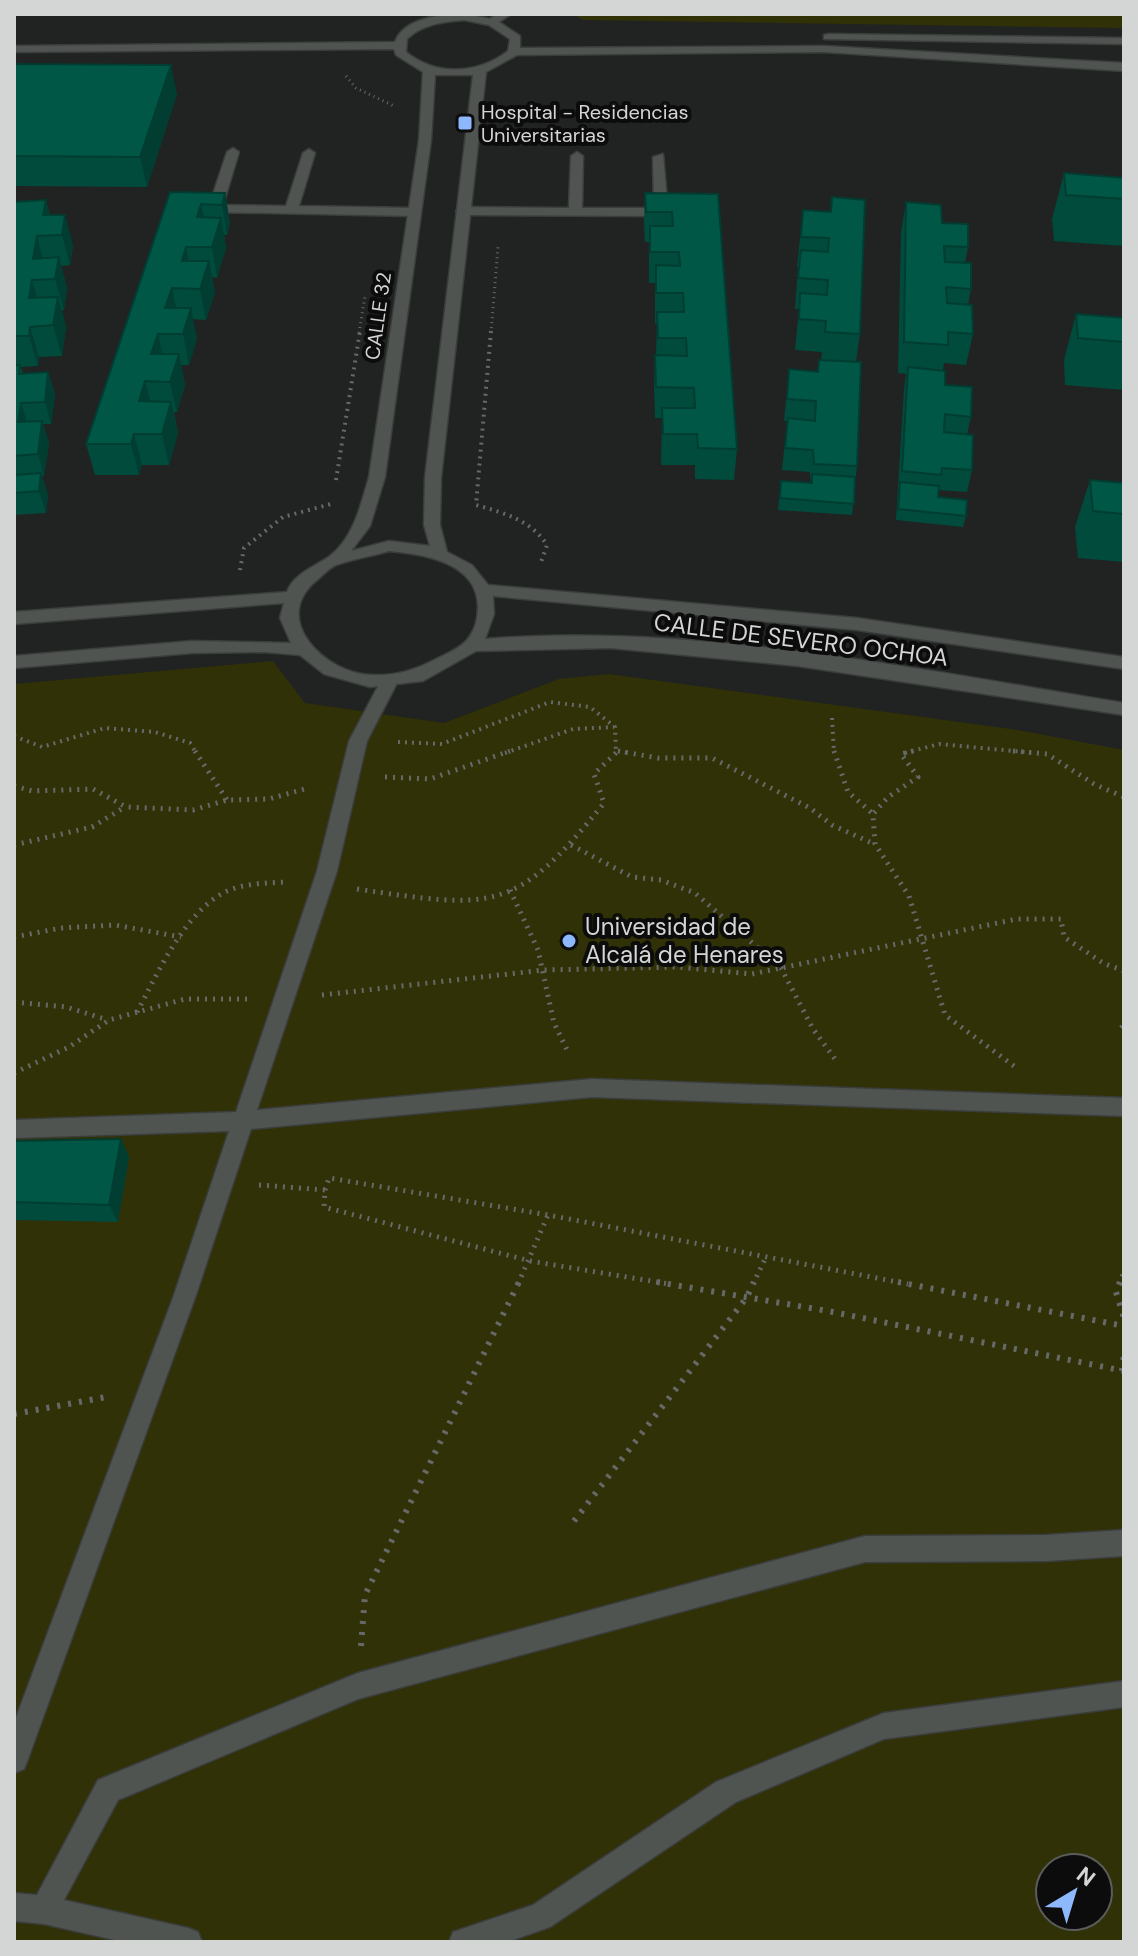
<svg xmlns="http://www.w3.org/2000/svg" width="1138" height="1956" font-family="'DM Sans',sans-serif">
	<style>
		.green { fill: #303107; fill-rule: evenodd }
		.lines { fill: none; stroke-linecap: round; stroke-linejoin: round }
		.service-casing { stroke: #3a3d3b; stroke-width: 3 }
		.minor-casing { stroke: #3a3d3b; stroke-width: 3 }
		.path-far3 { stroke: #676968; stroke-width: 3; stroke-dasharray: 1 4; stroke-linecap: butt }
		.path-far2 { stroke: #676968; stroke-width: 4; stroke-dasharray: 2 5; stroke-linecap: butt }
		.path-far1 { stroke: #676968; stroke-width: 5; stroke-dasharray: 2 6; stroke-linecap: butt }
		.path { stroke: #676968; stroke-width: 6; stroke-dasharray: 3 8; stroke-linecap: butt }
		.service { fill: #505451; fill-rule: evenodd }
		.minor { fill: #505451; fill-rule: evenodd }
		.wall { fill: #014b3c }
		.shaded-wall { fill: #013d31 }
		.building { fill: #015746; stroke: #013d31; stroke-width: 2 }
		.poi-dot { fill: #8db9fc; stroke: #0b0c0b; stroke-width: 3 }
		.labels { text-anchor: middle; stroke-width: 8; stroke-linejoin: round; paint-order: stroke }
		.far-poi-label { font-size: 20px; fill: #d4d6d5; stroke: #0b0c0b; text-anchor: start }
		.far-street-label { font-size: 20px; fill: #d4d6d5; stroke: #0b0c0b }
		.street-label { font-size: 24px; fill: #d4d6d5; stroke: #0b0c0b }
		.poi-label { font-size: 24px; fill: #d4d6d5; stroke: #0b0c0b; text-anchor: start }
	</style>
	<rect width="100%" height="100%" fill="#202321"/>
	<g class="green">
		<polygon points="573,14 1124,14 1124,28 583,20"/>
		<path d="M273,661L305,703L444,723L559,679L609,674L1018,730L1124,750V1942H14V684ZM1050,1868H1098V1916H1050Z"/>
	</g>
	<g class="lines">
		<g class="service-casing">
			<g id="service">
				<polygon points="497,14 511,14 496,24 488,24 488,20"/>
				<polygon points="233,148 239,152 223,205 286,206 303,153 309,149 315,153 299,206 413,208 420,212 413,216 210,212 208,209 227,152"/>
				<polygon points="577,152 583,156 582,208 654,208 653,157 663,154 668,212 661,216 463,215 456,211 463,207 569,208 571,156"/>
				<polygon points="389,675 398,681 367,741 337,871 257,1110 592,1079 1124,1098 1124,1116 592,1097 251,1129 196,1295 28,1759 24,1769 14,1773 14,1723 174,1295 229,1131 14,1138 14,1120 236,1112 317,871 349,741 383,677"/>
				<polygon points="1124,1530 1124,1556 1046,1561 865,1562 358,1699 118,1800 64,1900 188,1928 198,1932 202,1942 124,1942 44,1924 14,1921 14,1893 37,1895 98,1780 358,1673 865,1536 1046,1535"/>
				<polygon points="1124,1681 1124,1707 884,1739 736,1802 550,1927 507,1942 449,1942 453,1932 533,1905 716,1782 884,1713"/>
			</g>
		</g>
		<g class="minor-casing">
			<g id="minor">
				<path d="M466,14L496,20L520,36V48L824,46L1124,63V71L824,52L517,55L486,72L441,478L440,525L447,552L472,565L488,585L857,618L1124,657V669L857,630L493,596L494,614L485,639C690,622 921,670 1124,703V715L798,666L611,648L476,651L423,681L370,687L324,674L300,655L264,652L192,653L14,668V656L192,641L291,643L280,618L284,603L14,624V612L287,592C293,574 316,566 330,556C354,537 361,504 369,477L419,140L423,72L396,55L394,49L14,52V46L395,42C404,17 444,14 466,14ZM464,20L489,25L510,39L508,51C478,74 437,77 406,52L407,39C423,24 442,22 464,20ZM435,75H473L425,478L424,525L430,546L389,541L351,551L370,526L385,477L431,140ZM389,551C423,554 477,562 478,606C478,618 475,631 467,640C459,649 446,654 436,659C416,670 395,676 372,675C325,674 269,619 317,580C323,575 329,568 336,565C353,559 372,556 389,551Z"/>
				<polygon points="828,34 1124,38 1124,44 824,39 824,35"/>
			</g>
		</g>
		<g class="path-far3">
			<polyline points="346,76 356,88 394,106"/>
			<polyline points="359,333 365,296"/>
			<polyline points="491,333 498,247"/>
		</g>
		<g class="path-far2">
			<path d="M491,331L476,505C504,513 531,520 547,545L541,562"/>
			<polyline points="336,480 360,331"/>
			<polyline points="240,570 244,548 283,517 331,504"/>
			<polyline points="832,718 834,753"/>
			<polyline points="14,736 42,747 105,728 155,732 190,743 196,753"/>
			<polyline points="398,742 442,744 550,702 590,707 615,727 616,753"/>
			<polyline points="618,751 629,753"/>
			<polyline points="505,753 573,729 614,727"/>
			<polyline points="905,753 939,744 1035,753"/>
		</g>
		<g class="path-far1">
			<polyline points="195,751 227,800"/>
			<polyline points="618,751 658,758 712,758 810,808 832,825 874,844"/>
			<polyline points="834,751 848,792 873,814"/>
			<polyline points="913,751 901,754 918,777 888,797 873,814 875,844 909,896 945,1015 1014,1066"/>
			<polyline points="1013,751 1047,754 1094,784 1124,797"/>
			<polyline points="385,777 430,779 510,751"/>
			<polyline points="14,786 32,791 93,789 126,807 193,810 227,800 269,799 308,788"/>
			<polyline points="14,845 92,827 125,807"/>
			<polyline points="571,845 632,877 661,880 695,893 781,968 813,1029 835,1059"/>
			<path d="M357,889C493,909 515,914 604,803L594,774L618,751"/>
			<polyline points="510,890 538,950 554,1023 569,1054"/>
			<polyline points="14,937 61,928 115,925 181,937"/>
			<polyline points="322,995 544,970 678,967 752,974 1017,919 1061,919 1064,937 1103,963 1124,971"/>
			<polyline points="14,1002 66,1007 108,1020"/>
			<path d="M137,1012C158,973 184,913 225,892C244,883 267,883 287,882"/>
			<polyline points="1121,1028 1124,1025"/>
			<polyline points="14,1073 69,1047 109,1020 185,999 248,999"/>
			<polyline points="259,1185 325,1190 324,1207 530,1261 669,1284"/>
			<polyline points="325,1190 329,1178 548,1215 908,1284"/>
			<polyline points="518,1284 548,1215"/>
			<polyline points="753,1284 766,1257"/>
			<polyline points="1119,1284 1124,1272"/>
		</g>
		<g class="path">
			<polyline points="657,1282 828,1311 1124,1371"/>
			<polyline points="898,1282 1124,1326"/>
			<polyline points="1120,1282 1116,1292 1124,1318"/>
			<polyline points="1122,1371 1124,1353"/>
			<polyline points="14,1414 106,1397"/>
			<polyline points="574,1521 747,1297 754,1282"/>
			<polyline points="361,1646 365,1595 519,1282"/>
		</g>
		<use href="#service" class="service"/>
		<use href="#minor" class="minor"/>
	</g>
	<g class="wall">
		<polygon points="14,64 177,94 147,187 14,186"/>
		<polygon points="1064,173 1124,178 1124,246 1054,241 1052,219"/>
		<polygon points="170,192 225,193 230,223 227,235 224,235 226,248 217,278 212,277 215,292 206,320 193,319 197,339 189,365 181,365 185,385 177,412 174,412 178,433 169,465 142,465 139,475 95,475 86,444"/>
		<polygon points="645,193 718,194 737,449 734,480 695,479 695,465 661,465 662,418 655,418 654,386 655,355 656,356 657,324 655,324 655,283 649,283 649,242 645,242 644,223"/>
		<polygon points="832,197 860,334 856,362 857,466 852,515 778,510 781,481 811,483 810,472 782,470 787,421 784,421 789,369 817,372 819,360 821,360 822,352 795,350 799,309 795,309 798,267 797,267 803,210 830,212"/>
		<polygon points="46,200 50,215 73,245 70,265 61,266 67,288 64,310 62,310 66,327 62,356 39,357 38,366 21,367 23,374 48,372 55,394 51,424 43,424 49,443 44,476 42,476 48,495 46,513 14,515 14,202"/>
		<polygon points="906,202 942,223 968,247 965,263 971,289 968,305 973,334 966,365 944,363 943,370 945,385 971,417 967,434 972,470 967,492 939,490 938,497 966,516 963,527 896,520 904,389 906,374 898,373 901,232"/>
		<polygon points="1076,314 1124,318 1124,390 1065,385 1064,360"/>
		<polygon points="1090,480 1124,483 1124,562 1078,558 1075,527"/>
		<polygon points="121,1139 129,1157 118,1222 14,1220 14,1141"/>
	</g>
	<g class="shaded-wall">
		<polygon points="171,65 177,94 147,187 140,157"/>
		<polygon points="225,193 230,223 227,235 222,205"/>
		<polygon points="46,200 54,230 43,215"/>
		<polygon points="201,204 207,234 197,217"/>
		<polygon points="65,215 73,245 70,265 62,235"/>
		<polygon points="221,218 226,248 217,278 212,247"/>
		<polygon points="37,236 45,266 33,259"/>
		<polygon points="186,247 192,277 188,291 182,261"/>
		<polygon points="59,257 67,288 64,310 55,279"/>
		<polygon points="209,261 215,292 206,320 200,289"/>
		<polygon points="32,280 41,311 29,298"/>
		<polygon points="172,288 178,319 165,308"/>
		<polygon points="58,297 66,327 62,356 53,325"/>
		<polygon points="191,308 197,339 189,365 183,334"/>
		<polygon points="30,327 39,357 38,366 29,336"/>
		<polygon points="158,334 165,365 151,354"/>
		<polygon points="179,354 185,385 177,412 170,382"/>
		<polygon points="48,372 55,394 51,424 45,402"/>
		<polygon points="145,381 153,412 139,401"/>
		<polygon points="171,402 178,433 169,465 162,434"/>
		<polygon points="21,403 28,425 18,422"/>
		<polygon points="42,421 49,443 44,476 38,454"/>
		<polygon points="134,434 142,465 139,475 131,444"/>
		<polygon points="41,473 48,495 46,513 39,491"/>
		<polygon points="121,1139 129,1157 118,1222 109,1205"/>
	</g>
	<g class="building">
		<polygon points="14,64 171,65 140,157 14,156"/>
		<polygon points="1064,173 1124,178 1124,199 1066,195"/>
		<polygon points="170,192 225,193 222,205 201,204 197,217 221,218 212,247 186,247 182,261 209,261 200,289 172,288 165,308 191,308 183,334 158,334 151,354 179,354 170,382 145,381 139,401 171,402 162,434 134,434 131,444 86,444"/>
		<polygon points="645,193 718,194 737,449 698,448 697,434 663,434 662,408 695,408 694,388 656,387 655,355 687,356 686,338 658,338 657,312 684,312 683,293 656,293 656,265 680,266 679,252 650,252 650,226 673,226 672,212 646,212"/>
		<polygon points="832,197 865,200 860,334 825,332 826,321 799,319 800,293 827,295 828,280 798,278 801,250 828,252 829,238 801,237 803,210 831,212"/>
		<polygon points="46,200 43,215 65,215 62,235 37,236 33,259 59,257 55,279 32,280 29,298 58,297 53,325 30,327 29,336 14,336 14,202"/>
		<polygon points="906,202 941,205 942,223 968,224 968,247 944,246 945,262 971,263 971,289 946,287 947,303 972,305 973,334 948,332 948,345 904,342"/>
		<polygon points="1076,314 1124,318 1124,342 1078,338"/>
		<polygon points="819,360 861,362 857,466 814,464 813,450 785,448 788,418 815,421 816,401 787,399 789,369 818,372"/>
		<polygon points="14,365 20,365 19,374 48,372 45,402 21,403 18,422 42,421 38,454 14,456"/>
		<polygon points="908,367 945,371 945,385 972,387 971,417 945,414 944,432 973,435 972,470 942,468 941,475 902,471"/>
		<polygon points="41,473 39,491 14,493 14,475"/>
		<polygon points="812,474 855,477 854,504 780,498 781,481 812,483"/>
		<polygon points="1090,480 1124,483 1124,514 1093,511"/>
		<polygon points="900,482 939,486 938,497 967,500 966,516 898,509"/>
		<polygon points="121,1139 109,1205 14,1202 14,1141"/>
	</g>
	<g class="poi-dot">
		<rect x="457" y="115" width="16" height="16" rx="4"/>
		<circle cx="569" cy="941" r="8"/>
	</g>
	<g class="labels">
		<g class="far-poi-label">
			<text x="481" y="119">Hospital - Residencias<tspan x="481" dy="23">Universitarias</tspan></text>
		</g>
		<g class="far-street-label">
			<text transform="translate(378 316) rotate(-82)" y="7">CALLE 32</text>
		</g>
		<g class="street-label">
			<text transform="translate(801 640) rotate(7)" y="8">CALLE DE SEVERO OCHOA</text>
		</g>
		<g class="poi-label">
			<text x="585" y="935">Universidad de<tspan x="585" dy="28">Alcalá de Henares</tspan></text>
		</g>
	</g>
	<rect width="1138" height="1956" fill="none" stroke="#d4d6d5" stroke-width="32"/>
	<g transform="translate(1074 1892) rotate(38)"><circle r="38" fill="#0b0c0b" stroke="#5b5d5c" stroke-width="2"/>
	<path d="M0-6L14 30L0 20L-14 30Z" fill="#8db9fc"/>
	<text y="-12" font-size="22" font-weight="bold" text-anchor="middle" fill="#d4d6d5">N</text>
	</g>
</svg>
